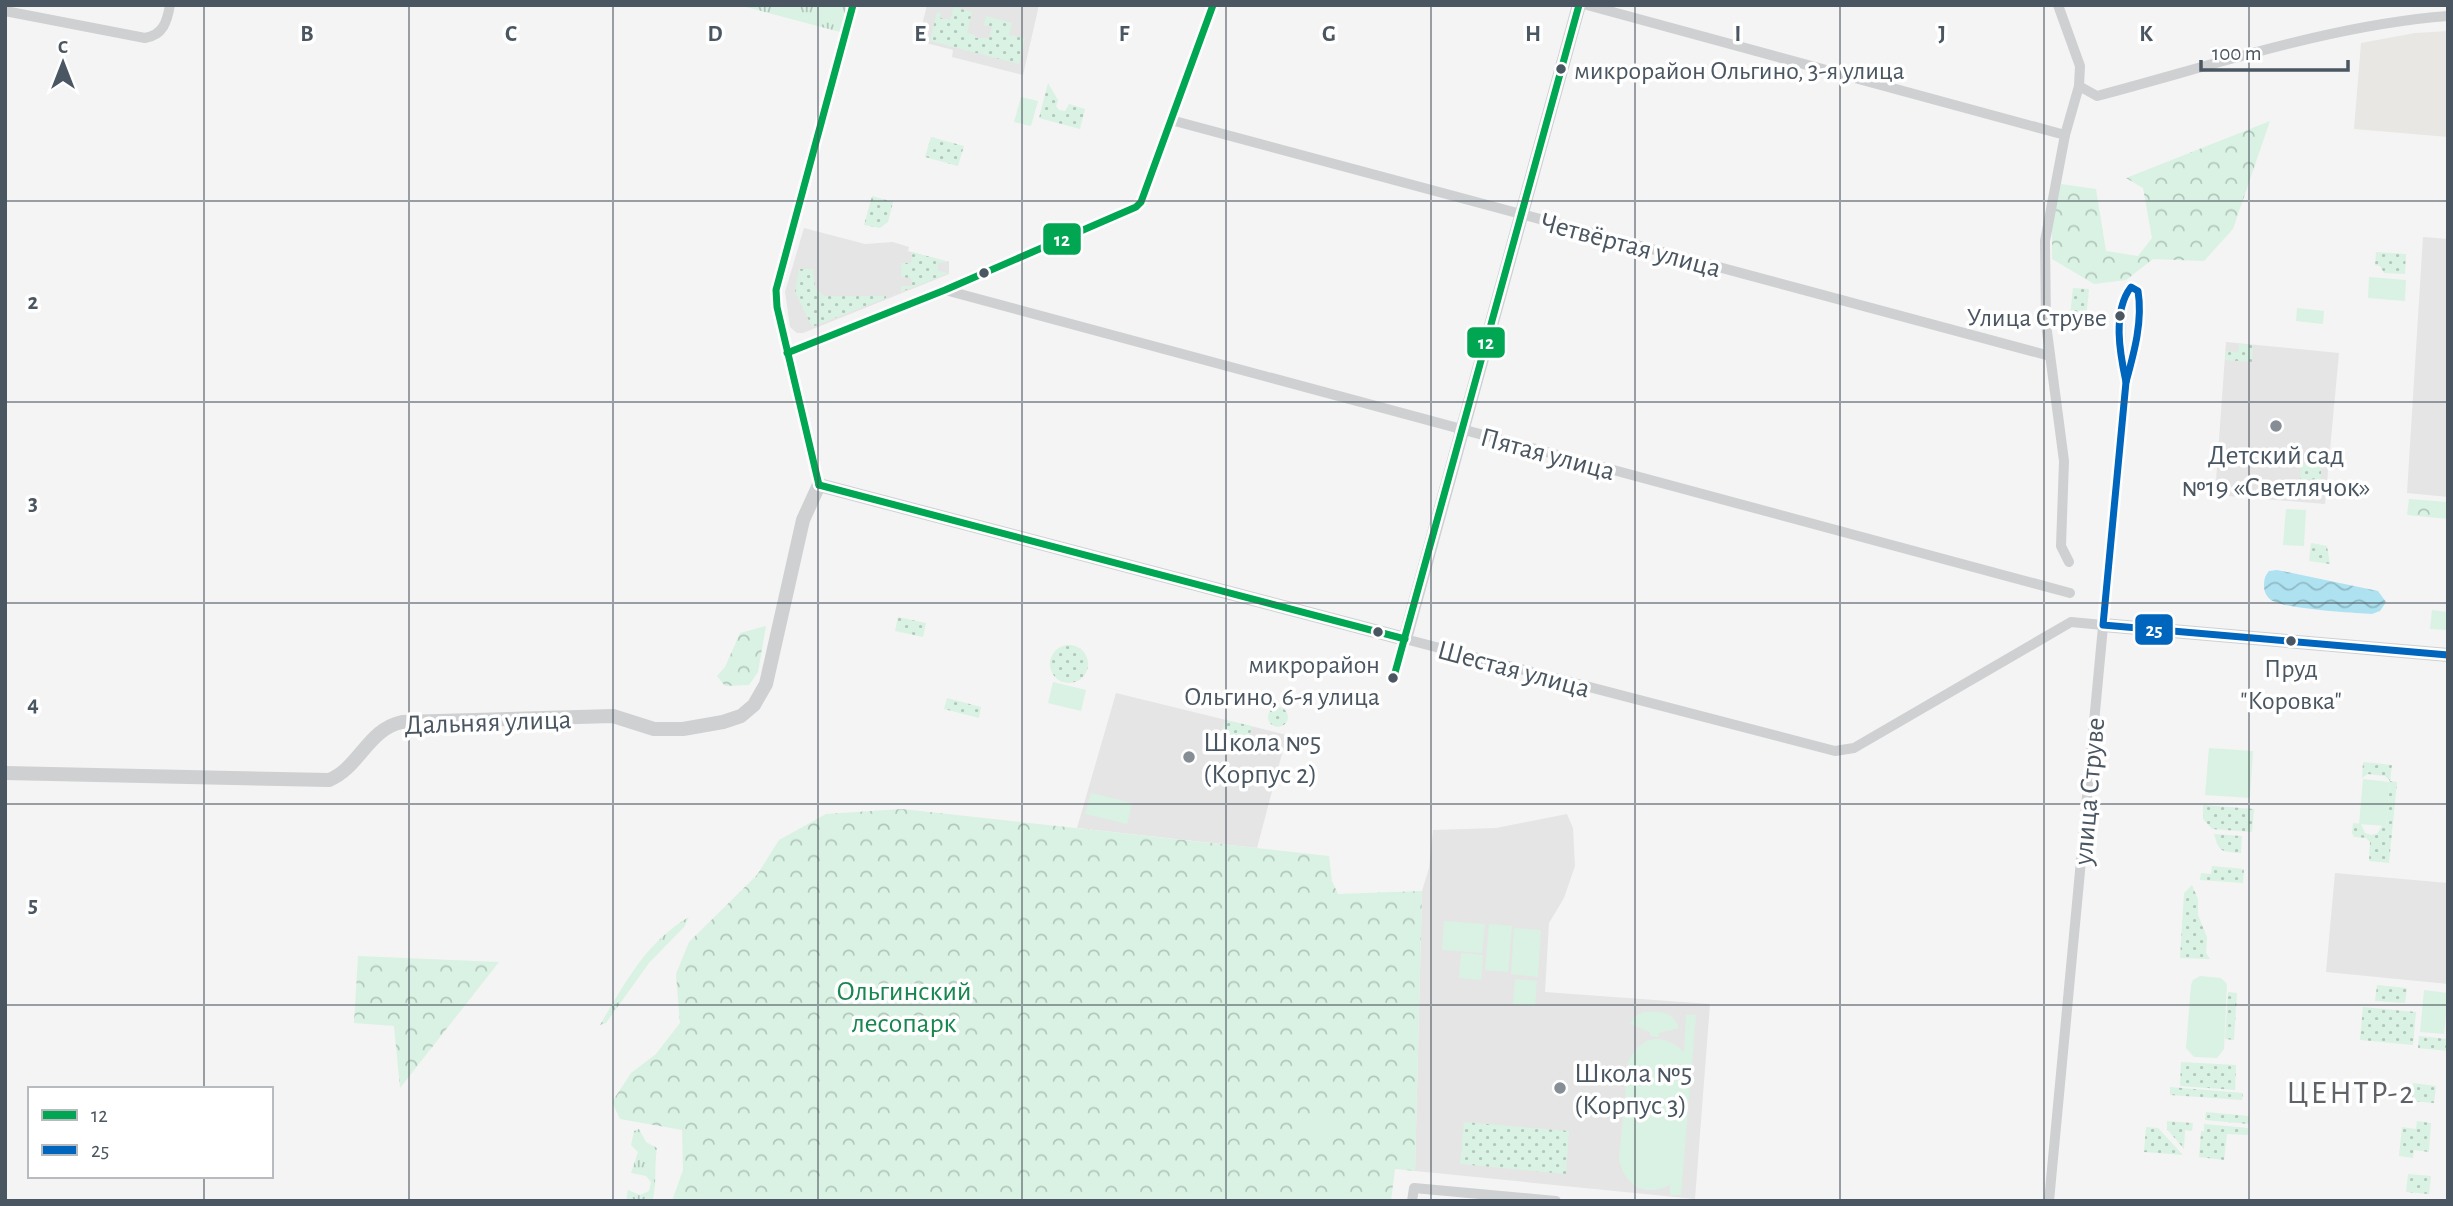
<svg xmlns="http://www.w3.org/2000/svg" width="2453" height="1206" font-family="'Alegreya Sans',sans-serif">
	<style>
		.commercial { fill: #e8e7e3 }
		.education { fill: #e6e5e6 }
		.grass { fill: url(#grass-tufts) }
		.forest { fill: url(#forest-crowns) }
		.park { fill: url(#park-dots) }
		.pitch { fill: #d9f2e3 }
		.water { fill: url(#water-waves) }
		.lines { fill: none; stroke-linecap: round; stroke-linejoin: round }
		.minor { stroke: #ced0d2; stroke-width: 10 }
		.tertiary { stroke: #ced0d2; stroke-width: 14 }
		.bus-1-casing { stroke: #fff; stroke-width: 12 }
		.bus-2-casing { stroke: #fff; stroke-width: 12 }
		.bus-1 { stroke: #00a651; stroke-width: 7 }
		.bus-2 { stroke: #0065bd; stroke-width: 7 }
		.grid { fill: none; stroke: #4a5661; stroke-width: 2; stroke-opacity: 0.55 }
		.bus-dot { fill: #4a5661; stroke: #fff; stroke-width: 2.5 }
		.poi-dot { fill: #868d94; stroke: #fff; stroke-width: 2.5 }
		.labels { text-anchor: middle; stroke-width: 7; stroke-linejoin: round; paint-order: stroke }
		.bus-label { font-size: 26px; fill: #4a5661; stroke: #fff; text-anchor: end }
		.street-label { font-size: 28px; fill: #4a5661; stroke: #fff }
		.poi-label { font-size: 28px; fill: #4a5661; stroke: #fff; text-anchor: start }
		.park-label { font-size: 28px; fill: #17864f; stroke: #fff }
		.quarter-label { font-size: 32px; letter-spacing: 2px; fill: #5f6368; stroke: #fff }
		.grid-label { font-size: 23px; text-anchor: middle; font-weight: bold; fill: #4a5661; stroke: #fff; stroke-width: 7; stroke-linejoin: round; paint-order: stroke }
		.line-badge { stroke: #fff; stroke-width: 2.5 }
		.badge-label { font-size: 19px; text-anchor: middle; font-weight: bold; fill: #fff }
	</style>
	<defs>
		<pattern id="grass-tufts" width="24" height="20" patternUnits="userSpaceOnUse" patternTransform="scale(1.75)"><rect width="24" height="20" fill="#d9f2e3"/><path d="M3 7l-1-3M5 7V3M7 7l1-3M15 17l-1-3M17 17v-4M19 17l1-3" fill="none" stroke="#b2c7bb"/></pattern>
		<pattern id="forest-crowns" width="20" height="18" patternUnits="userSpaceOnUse" patternTransform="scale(1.75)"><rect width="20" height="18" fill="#d9f2e3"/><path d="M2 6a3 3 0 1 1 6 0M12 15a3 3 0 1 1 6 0" fill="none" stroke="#b2c7bb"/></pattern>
		<pattern id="park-dots" width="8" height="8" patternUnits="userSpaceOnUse" patternTransform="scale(1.75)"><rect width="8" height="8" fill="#d9f2e3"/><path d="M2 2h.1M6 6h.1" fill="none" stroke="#b2c7bb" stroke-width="1.8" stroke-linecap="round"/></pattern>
		<pattern id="water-waves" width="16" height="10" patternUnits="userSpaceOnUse" patternTransform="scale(1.75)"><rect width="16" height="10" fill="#aee2f0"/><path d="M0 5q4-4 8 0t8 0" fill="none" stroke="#90bac6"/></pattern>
	</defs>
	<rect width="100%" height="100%" fill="#f4f4f4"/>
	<polygon class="commercial" points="2448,31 2448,137 2354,129 2361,43 2415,33"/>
	<g class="education">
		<polygon points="927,5 1039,5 1023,75 952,57 953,50 918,41"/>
		<polygon points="804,228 865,244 893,242 909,247 908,251 949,262 949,274 803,333 797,333 790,327 785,292"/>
		<polygon points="2423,237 2448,239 2448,497 2407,493"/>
		<polygon points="2226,342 2339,353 2325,504 2215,495"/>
		<polygon points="1116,693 1287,735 1257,848 1077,828"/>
		<polygon points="1567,814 1573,828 1575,866 1564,898 1549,923 1545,992 1710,1004 1695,1199 1415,1171 1422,891 1429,868 1433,830 1496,828"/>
		<polygon points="2335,873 2448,883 2448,984 2326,972"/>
	</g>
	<g class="grass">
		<polygon points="739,5 847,5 840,32"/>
		<path d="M689,917L684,927L649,963L606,1023L600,1025C625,983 646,942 689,917Z"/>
		<path d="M639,1129L646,1142L657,1148C654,1166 657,1181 653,1199L626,1201L628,1190L640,1195L649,1191L651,1182L646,1176L631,1173L638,1152L631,1145L634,1131Z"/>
	</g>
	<g class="forest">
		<polygon points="2270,121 2233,229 2204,261 2153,259 2126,280 2094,284 2052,259 2052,225 2061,184 2096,189 2106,251 2138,256 2152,238 2143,188 2126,178"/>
		<polygon points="2409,499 2448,502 2448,519 2407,515"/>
		<polygon points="766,626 758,672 749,685 725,686 717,676 725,667 740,633"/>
		<polygon points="902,809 1329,856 1332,881 1338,894 1422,891 1415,1171 1395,1169 1391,1201 672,1201 683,1170 682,1130 620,1119 612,1102 631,1073 656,1054 680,1023 676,974 689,942 757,875 779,840 826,814"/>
		<polygon points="358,956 499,962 400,1088 394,1026 354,1023"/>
	</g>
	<g class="park">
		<polygon points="954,7 972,12 967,33 975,35 975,38 989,38 992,27 984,25 986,16 1012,23 1009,35 1025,38 1019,64 930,41 937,12 941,13 940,18 950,20"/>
		<polygon points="1048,83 1058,100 1056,106 1059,110 1065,111 1069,104 1085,109 1080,129 1039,118"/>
		<polygon points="931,137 964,146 958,166 925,157"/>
		<polygon points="872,196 893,202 888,222 880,228 864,225"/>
		<polygon points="912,252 949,262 938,263 938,271 949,273 901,292 901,286 912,286 911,278 901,277 901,263 911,263"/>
		<polygon points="2376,252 2406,254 2405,274 2384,273 2380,266 2375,265"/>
		<polygon points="799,269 813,269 815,287 824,296 886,296 886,298 812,327 795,292"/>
		<polygon points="2073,288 2089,289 2086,317 2070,316"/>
		<polygon points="2239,344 2253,345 2252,362 2225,360 2226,351 2238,352"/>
		<polygon points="2301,464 2321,465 2321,480 2300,479"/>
		<polygon points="2311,543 2327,546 2330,564 2309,561"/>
		<polygon points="898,617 926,623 923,637 895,631"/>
		<circle cx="1069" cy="664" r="19"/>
		<polygon points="947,698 981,707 979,718 944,709"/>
		<circle cx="1278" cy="717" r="10"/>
		<polygon points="1225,720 1252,726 1248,744 1220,737"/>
		<polygon points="2363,762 2392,765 2390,781 2397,782 2389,863 2369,861 2370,842 2366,838 2354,837 2352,833 2353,823 2361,824 2365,833 2371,835 2377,834 2382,826 2386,826 2390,781 2385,776 2368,774 2362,778"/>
		<polygon points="2203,805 2254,809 2252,832 2212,829 2203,819"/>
		<path d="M2214,834L2242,836L2241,853C2220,851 2220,853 2214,834Z"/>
		<polygon points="2212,866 2244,869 2243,883 2200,880 2201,873 2211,874"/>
		<polygon points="2192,885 2198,899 2198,915 2207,937 2206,953 2210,959 2180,958 2184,893"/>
		<polygon points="2377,985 2407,988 2405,1003 2375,1001"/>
		<polygon points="2228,992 2237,993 2234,1040 2225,1039"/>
		<polygon points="2363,1007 2416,1012 2413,1045 2360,1040"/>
		<polygon points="2419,1036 2448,1039 2448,1051 2418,1048"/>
		<polygon points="2181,1062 2236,1065 2235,1090 2180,1086"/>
		<polygon points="2413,1083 2436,1086 2434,1103 2412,1101"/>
		<polygon points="2170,1087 2243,1093 2242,1100 2170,1095"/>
		<polygon points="2206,1112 2249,1116 2249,1124 2205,1120"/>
		<polygon points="2167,1121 2193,1123 2192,1131 2185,1130 2184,1149 2167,1129"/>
		<polygon points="2417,1121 2431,1123 2429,1152 2414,1150 2413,1158 2399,1156 2402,1127 2416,1129"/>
		<polygon points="1464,1122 1569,1131 1566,1174 1460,1164"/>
		<polygon points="2204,1124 2248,1128 2248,1135 2227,1134 2224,1160 2199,1157 2201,1131 2204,1131"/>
		<polygon points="2146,1127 2158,1128 2183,1155 2144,1152"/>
		<polygon points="2408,1174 2431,1176 2429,1194 2406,1192"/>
	</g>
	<g class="pitch">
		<polygon points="1021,97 1038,101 1031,126 1014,122"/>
		<polygon points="2369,277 2406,280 2405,301 2368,298"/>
		<polygon points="2297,308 2324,311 2323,324 2296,321"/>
		<polygon points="2286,509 2306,510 2304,546 2283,545"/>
		<polygon points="2432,610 2448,612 2448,630 2430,629"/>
		<polygon points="1053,682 1086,690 1081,711 1048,703"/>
		<polygon points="2209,748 2253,751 2250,798 2205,795"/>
		<polygon points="2363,779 2390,782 2386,826 2359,824"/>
		<polygon points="1091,793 1132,803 1127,824 1085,814"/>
		<polygon points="1444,921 1485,924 1482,953 1442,950"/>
		<polygon points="1489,924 1512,926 1508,972 1485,970"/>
		<polygon points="1514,928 1541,930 1538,977 1511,974"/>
		<polygon points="1461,953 1483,955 1481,980 1459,978"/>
		<polygon points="2200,976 2221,978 2227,984 2224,1049 2217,1058 2194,1057 2186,1048 2191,985 2193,980"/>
		<polygon points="1515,979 1537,981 1535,1006 1513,1004"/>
		<polygon points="2424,990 2448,993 2444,1034 2420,1032"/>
		<path d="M1644,1012C1660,1011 1673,1011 1679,1028L1659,1033L1658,1037L1650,1036V1032L1630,1024L1635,1016Z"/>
		<path d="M1686,1015H1696L1681,1195H1670V1185C1645,1197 1626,1187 1619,1160L1628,1063C1640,1035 1662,1032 1684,1052Z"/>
		<rect x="1313" y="1117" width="23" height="19"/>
	</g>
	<path class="water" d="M2277,570L2378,591L2386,602L2380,611L2372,614C2353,613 2284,609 2271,600C2267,597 2264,592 2264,586C2264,579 2265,576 2269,571Z"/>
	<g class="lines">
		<g class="minor">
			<polyline points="1587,5 2065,135"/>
			<polyline points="2058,5 2080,66 2079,86 2065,135 2045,241 2046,324 2064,461 2061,546 2069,562"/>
			<path d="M5,11L145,38C163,35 167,22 170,5"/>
			<path d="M2079,86L2097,96C2211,66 2330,25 2448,16"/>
			<polyline points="1171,120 2050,356"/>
			<path d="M2131,287L2138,291C2144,313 2132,360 2126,382C2121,362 2114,300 2131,287Z"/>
			<polyline points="945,290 2070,593"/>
			<polyline points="787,353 945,290 1136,207 1141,202 1213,5"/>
			<polyline points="819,485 777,307 776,290 853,5"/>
			<polyline points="1405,639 1835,751 1854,748 2071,622 2103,625"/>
			<polyline points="1412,1201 1414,1188 1556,1201"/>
			<polyline points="2049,1201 2126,382"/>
		</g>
		<g class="tertiary">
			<polyline points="2103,625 2448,655"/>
			<path d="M5,773L329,780C359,768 368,729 402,722L613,716L654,729H683L723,722L741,716L754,705L766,684L803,520L819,485L1405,639L1579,5"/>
		</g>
		<g class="bus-1-casing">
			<g id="bus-1">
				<polyline points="787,353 945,290 1136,207 1141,202 1213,5"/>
				<polyline points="819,485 1405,639"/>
				<polyline points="819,485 777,307 776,290 853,5"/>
				<polyline points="1393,680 1579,5"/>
			</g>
		</g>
		<g class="bus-2-casing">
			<g id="bus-2">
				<path d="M2131,287L2138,291C2143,321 2134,353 2126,382C2120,354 2112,312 2131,287Z"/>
				<polyline points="2126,382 2103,625 2448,655"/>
			</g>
		</g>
		<use href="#bus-1" class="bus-1"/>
		<use href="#bus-2" class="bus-2"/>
	</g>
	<path class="grid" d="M204,5V1089M409,5V1201M613,5V1201M818,5V1201M1022,5V1201M1226,5V1201M1431,5V1201M1635,5V1201M1840,5V1201M2044,5V1201M2249,5V1201M5,201H2448M5,402H2448M5,603H2448M5,804H2448M5,1005H2448M204,1176V1201"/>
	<g class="bus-dot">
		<circle cx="1561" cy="69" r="6"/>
		<circle cx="984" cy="273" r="6"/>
		<circle cx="2120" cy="316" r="6"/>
		<circle cx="1378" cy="632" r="6"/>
		<circle cx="2291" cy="641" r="6"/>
		<circle cx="1393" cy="678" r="6"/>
	</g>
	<g class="poi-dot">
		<circle cx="2276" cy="426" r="7"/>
		<circle cx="1189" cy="757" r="7"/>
		<circle cx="1560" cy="1088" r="7"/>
	</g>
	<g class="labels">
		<g class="bus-label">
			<text x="1574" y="79" text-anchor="start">микрорайон Ольгино, 3-я улица</text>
			<text x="2107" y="326">Улица Струве</text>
			<text x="1380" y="673">микрорайон<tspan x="1380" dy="32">Ольгино, 6-я улица</tspan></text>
			<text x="2291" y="677" text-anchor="middle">Пруд<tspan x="2291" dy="32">"Коровка"</tspan></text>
		</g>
		<g class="street-label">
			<text transform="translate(1631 244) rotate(15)" y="10">Четвёртая улица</text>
			<text transform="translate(1548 453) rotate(15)" y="10">Пятая улица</text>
			<text transform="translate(1514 668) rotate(15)" y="10">Шестая улица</text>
			<text transform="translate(488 721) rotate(-2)" y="10">Дальняя улица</text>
			<text transform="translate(2088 791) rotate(-85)" y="10">улица Струве</text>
		</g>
		<g class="poi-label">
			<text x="2276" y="464" text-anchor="middle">Детский сад<tspan x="2276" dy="32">№19 «Светлячок»</tspan></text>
			<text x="1203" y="751">Школа №5<tspan x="1203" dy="32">(Корпус 2)</tspan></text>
			<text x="1574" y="1082">Школа №5<tspan x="1574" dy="32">(Корпус 3)</tspan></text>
		</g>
		<g class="park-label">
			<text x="904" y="1000">Ольгинский<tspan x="904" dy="32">лесопарк</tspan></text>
		</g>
		<g class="quarter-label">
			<text x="2351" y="1103">ЦЕНТР-2</text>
		</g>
	</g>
	<g class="grid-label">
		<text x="307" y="41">B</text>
		<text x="511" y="41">C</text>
		<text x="715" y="41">D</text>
		<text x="920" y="41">E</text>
		<text x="1124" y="41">F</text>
		<text x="1329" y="41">G</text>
		<text x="1533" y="41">H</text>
		<text x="1738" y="41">I</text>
		<text x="1942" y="41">J</text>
		<text x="2146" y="41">K</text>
		<text x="33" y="309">2</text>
		<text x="33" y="510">3</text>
		<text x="33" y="711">4</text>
		<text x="33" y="912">5</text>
	</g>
	<g class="line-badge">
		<rect x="1042" y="222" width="40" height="34" rx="7" fill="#00a651"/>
		<rect x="1466" y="326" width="40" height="33" rx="7" fill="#00a651"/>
		<rect x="2134" y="613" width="40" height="33" rx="7" fill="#0065bd"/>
	</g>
	<g class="badge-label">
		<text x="1062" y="246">12</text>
		<text x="1486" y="349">12</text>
		<text x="2154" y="636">25</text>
	</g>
	<rect width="2453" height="1206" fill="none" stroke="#4a5661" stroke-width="14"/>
	<rect x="28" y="1087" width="245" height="91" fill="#ffffff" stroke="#b7bbc0" stroke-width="2"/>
	<rect x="42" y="1110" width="35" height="10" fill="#00a651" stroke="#b7bbc0" stroke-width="2"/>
	<text x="91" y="1122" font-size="21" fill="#4a5661">12</text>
	<rect x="42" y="1145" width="35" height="10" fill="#0065bd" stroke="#b7bbc0" stroke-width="2"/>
	<text x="91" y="1157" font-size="21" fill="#4a5661">25</text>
	<g transform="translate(63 63)" stroke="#ffffff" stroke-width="5" paint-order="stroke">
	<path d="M0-5L12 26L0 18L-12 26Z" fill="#4a5661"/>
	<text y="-10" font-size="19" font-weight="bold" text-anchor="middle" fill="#4a5661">С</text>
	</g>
	<path d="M2201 60v10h147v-10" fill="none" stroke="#4a5661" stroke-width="3.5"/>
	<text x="2212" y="60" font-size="21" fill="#4a5661" stroke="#ffffff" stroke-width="5" paint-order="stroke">100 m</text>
</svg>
